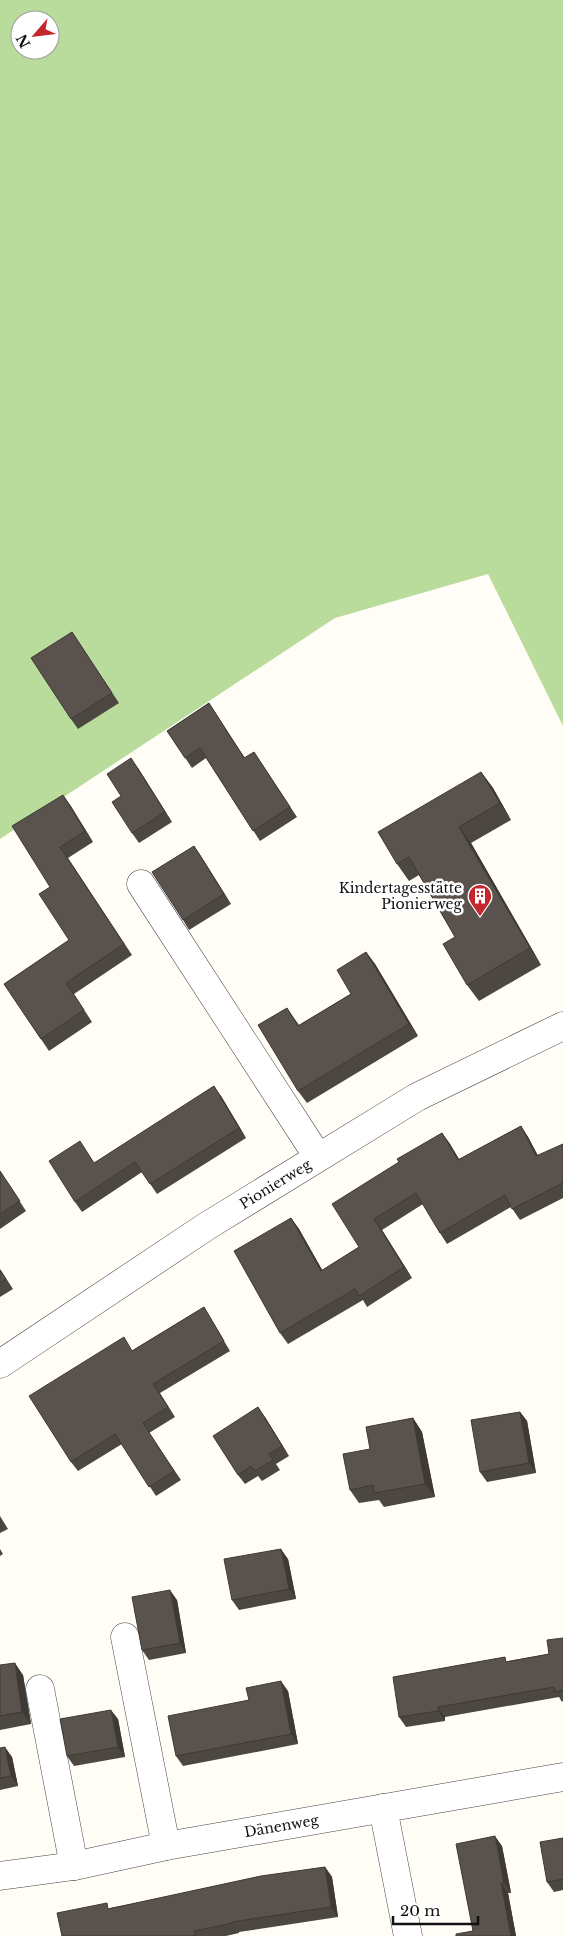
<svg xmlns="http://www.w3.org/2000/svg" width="563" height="1936" font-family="'Libre Baskerville',serif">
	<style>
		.forest { fill: #b9dc9c; fill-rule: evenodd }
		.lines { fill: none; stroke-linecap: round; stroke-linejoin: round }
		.minor-casing { stroke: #444; stroke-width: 29 }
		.minor { stroke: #fff; stroke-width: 28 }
		.wall { fill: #4d4742 }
		.shaded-wall { fill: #3f3936 }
		.building { fill: #5a524d; stroke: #3f3936 }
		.labels { text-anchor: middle; stroke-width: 5; stroke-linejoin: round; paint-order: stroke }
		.poi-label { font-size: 14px; fill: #111; stroke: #fff; text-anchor: end }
		.street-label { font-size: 14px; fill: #111; stroke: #fff }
	</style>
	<rect width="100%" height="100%" fill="#fffdf5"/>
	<path class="forest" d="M0,0H563V726L488,574L335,618L0,839ZM20,20H50V50H20Z"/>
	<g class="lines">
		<g class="minor-casing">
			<g id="minor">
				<polyline points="141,884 318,1157"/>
				<path id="s1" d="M0,1364L207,1226L417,1097L563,1026"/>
				<polyline points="125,1637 166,1846"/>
				<polyline points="40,1689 74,1866"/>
				<polyline points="383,1808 408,1936"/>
				<path id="s2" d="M0,1876L74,1866L166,1846L563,1777"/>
			</g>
		</g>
		<use href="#minor" class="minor"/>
	</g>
	<g class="wall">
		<polygon points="72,632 119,703 78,729 71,719"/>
		<polygon points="209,703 245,758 254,752 297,817 260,841 206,758 192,768 167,731"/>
		<polygon points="138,768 172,822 139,843 132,833 121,796"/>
		<polygon points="481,772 493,788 511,820 471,843 541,965 479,1001 467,985 455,937 419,875 409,881 397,864"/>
		<polygon points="63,795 93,842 68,858 132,955 74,994 92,1022 49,1051 4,984 69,940 50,887"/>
		<polygon points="194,846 231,904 189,930 183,920"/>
		<polygon points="366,952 375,964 418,1036 307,1103 298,1091 287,1008 299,1025 351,994"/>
		<polygon points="221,1096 246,1138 157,1194 142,1172 82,1212 75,1202 94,1163"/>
		<polygon points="521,1126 528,1137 538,1156 563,1144 563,1198 520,1220 511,1207 447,1244 440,1233 423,1204 382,1230 412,1278 367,1307 363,1300 288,1344 280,1333 291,1218 299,1229 322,1270 359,1247 399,1162 442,1133 450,1144 459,1159"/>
		<polygon points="0,1171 26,1211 0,1229"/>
		<polygon points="0,1269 13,1289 0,1297"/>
		<polygon points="204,1307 210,1317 230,1351 160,1393 175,1417 149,1433 181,1480 156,1496 122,1444 78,1471 71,1462 133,1350"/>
		<polygon points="520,1412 527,1421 536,1473 487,1482 480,1472"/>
		<polygon points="265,1417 289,1456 276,1464 280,1470 262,1481 258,1476 245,1484 238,1475"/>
		<polygon points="413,1418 422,1432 435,1497 384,1507 379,1500 359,1503 350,1490 370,1449"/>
		<polygon points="0,1516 8,1529 0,1533"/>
		<polygon points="0,1549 3,1554 0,1556"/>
		<polygon points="288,1559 296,1599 239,1610 232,1600"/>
		<polygon points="177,1600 186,1653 149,1660 142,1650"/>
		<polygon points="563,1638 563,1701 562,1702 559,1697 445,1717 445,1721 406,1727 399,1717 508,1661 549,1654"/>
		<polygon points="0,1665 23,1675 31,1724 0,1730"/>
		<polygon points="288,1691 298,1744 183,1766 176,1756 249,1700"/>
		<polygon points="118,1719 125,1757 74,1766 67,1756"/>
		<polygon points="0,1748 12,1757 18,1786 0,1790"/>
		<polygon points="563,1838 563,1890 554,1892 547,1882"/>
		<polygon points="502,1846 511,1893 508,1893 516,1936 456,1936 473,1931"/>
		<polygon points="325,1867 332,1877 338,1917 239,1932 239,1933 226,1936 62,1936 110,1908"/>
	</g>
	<g class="shaded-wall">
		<polygon points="131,758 138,768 172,822 165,812"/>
		<polygon points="481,772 493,788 511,820 500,803"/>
		<polygon points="63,795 71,806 93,842 85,831"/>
		<polygon points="459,827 471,843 541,965 530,948"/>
		<polygon points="194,846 201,856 231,904 224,894"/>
		<polygon points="366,952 375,964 418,1036 409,1024"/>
		<polygon points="214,1086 221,1096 246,1138 239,1128"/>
		<polygon points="521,1126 528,1137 544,1167 536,1156"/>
		<polygon points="442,1133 450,1144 465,1170 458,1160"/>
		<polygon points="291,1218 299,1229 329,1282 321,1271"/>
		<polygon points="374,1219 382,1230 412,1278 404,1267"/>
		<polygon points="258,1407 265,1417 289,1456 282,1446"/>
		<polygon points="520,1412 527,1421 536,1473 529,1463"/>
		<polygon points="413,1418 422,1432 435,1497 425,1484"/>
		<polygon points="281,1549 288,1559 296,1599 289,1589"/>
		<polygon points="170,1590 177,1600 186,1653 180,1643"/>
		<polygon points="15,1663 23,1675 31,1724 22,1712"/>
		<polygon points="281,1681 288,1691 298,1744 291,1734"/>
		<polygon points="438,1707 445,1717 445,1721 438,1711"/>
		<polygon points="111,1710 118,1719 125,1757 118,1747"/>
		<polygon points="5,1747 12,1757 18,1786 11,1776"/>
		<polygon points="495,1836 502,1846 511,1893 504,1883"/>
		<polygon points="325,1867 332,1877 338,1917 331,1907"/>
		<polygon points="501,1883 508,1893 516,1936 511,1936"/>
	</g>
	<g class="building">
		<polygon points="72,632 112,693 71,719 31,658"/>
		<polygon points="209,703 244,758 254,752 290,807 253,831 200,748 185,758 167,731"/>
		<polygon points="131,758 165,812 132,833 112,802 121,796 107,774"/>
		<polygon points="481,772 500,803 459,827 530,948 467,985 443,944 455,937 409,857 397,864 378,832"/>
		<polygon points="63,795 85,831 60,847 124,944 66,983 84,1010 41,1039 4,984 69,940 39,894 50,887 12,826"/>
		<polygon points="194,846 224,894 183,920 152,872"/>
		<polygon points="366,952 409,1024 298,1091 258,1025 287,1008 298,1026 351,994 337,970"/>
		<polygon points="214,1086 239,1128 150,1184 135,1162 75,1202 49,1161 80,1141 94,1163"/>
		<polygon points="521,1126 536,1156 563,1144 563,1183 512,1209 505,1195 440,1233 416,1193 374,1219 404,1267 359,1296 355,1289 280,1333 234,1251 291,1218 321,1271 359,1247 332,1204 399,1162 397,1159 442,1133 458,1160"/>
		<polygon points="0,1171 20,1201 0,1214"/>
		<polygon points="0,1270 6,1279 0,1283"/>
		<polygon points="204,1307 224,1341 153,1384 168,1407 143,1423 174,1471 149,1487 115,1434 71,1462 29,1396 124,1337 132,1351"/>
		<polygon points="258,1407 282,1446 269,1454 273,1460 255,1471 251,1466 238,1475 213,1436"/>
		<polygon points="520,1412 529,1463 480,1472 471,1420"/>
		<polygon points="413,1418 425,1484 374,1493 373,1485 350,1490 343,1454 370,1449 366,1427"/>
		<polygon points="281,1549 289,1589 232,1600 224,1559"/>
		<polygon points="170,1590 180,1643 142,1650 132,1597"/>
		<polygon points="563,1638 563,1690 555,1692 554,1687 438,1707 438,1711 399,1717 393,1677 505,1657 506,1662 549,1654 547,1640"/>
		<polygon points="15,1663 22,1712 0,1716 0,1665"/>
		<polygon points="281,1681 291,1734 176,1756 168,1716 249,1700 246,1688"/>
		<polygon points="111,1710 118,1747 67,1756 60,1719"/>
		<polygon points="5,1747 11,1776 0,1778 0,1748"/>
		<polygon points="495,1836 504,1883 501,1883 511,1936 456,1936 456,1934 473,1931 456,1844"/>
		<polygon points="563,1838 563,1879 547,1882 540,1842"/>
		<polygon points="325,1867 331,1907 232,1922 232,1923 194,1931 195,1936 62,1936 57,1913 107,1903 108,1909 261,1876"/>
	</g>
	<defs>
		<g id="building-pin" transform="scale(1.25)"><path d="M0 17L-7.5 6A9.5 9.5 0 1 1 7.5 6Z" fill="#c4262e" stroke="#fff"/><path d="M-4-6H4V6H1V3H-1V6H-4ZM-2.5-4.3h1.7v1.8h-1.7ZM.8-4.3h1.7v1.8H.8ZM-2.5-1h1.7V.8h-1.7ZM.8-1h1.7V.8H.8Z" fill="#fff"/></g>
	</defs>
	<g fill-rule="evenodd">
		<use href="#building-pin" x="480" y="896"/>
	</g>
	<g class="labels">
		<g class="poi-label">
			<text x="462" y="893">Kindertagesstätte<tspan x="462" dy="16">Pionierweg</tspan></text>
		</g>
		<g class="street-label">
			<text dy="5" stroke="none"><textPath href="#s1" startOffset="329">Pionierweg</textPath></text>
			<text dy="5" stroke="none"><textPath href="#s2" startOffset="286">Dänenweg</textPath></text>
		</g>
	</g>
	<g transform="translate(35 35) rotate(242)"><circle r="24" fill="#ffffff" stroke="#a0a0a0"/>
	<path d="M0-4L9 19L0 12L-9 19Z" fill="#c4262e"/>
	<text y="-8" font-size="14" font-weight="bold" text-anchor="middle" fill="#111111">N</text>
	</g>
	<path d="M393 1916v8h85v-8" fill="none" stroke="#111111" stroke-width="2.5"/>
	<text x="400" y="1916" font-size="15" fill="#111111" stroke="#ffffff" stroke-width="4" paint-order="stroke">20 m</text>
</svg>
